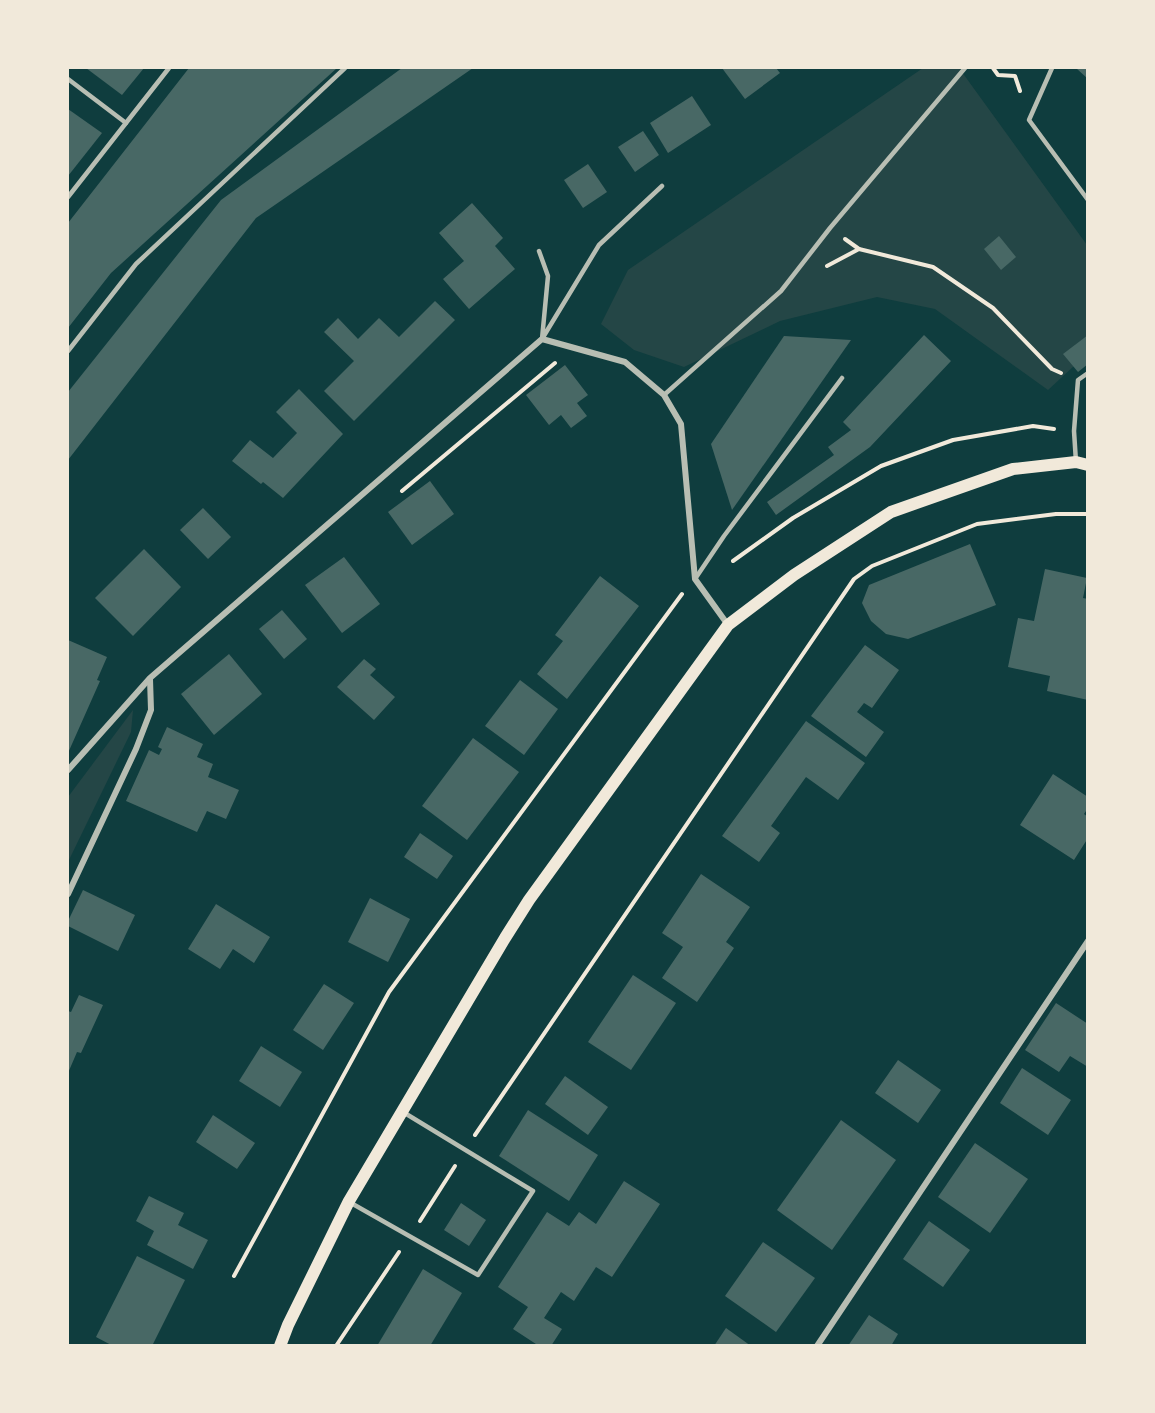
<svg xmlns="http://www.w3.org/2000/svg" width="1155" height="1413" font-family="'Source Sans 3',sans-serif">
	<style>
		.green { fill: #244646 }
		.building { fill: #486865 }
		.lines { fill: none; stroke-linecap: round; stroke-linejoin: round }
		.path { stroke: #f1e9da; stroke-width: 4 }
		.service { stroke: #b8beb3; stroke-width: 4.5 }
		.minor { stroke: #b8beb3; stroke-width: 6 }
		.secondary { stroke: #f1e9da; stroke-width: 12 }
	</style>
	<rect width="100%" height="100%" fill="#0f3d3e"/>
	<g class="green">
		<polygon points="923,68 959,68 1087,245 1087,354 1048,390 935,309 877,297 780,321 684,367 634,350 601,324 628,270"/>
		<polygon points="133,710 131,732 68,862 68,797"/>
	</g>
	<g class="building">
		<polygon points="86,68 144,68 122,95"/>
		<polygon points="189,68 337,68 111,273 68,328 68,223"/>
		<polygon points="402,68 473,68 256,218 68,460 68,392 221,200"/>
		<polygon points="722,68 776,68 780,73 745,99"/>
		<polygon points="1076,68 1088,68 1088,79"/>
		<polygon points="692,96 711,125 668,153 650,123"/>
		<polygon points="68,109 102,133 68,176"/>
		<polygon points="643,131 659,155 635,172 618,147"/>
		<polygon points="588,164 607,192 583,208 564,180"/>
		<polygon points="472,203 503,238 495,246 515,269 469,309 443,279 464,261 439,233"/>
		<polygon points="999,236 1016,257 1001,270 984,249"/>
		<polygon points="435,301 455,320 354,421 324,391 354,361 324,332 338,318 358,339 379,318 399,337"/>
		<polygon points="924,335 951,361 870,447 776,515 767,502 834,455 828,447 851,430 843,422"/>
		<polygon points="1088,335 1088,364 1078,372 1063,354"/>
		<polygon points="784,336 851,340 732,510 711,444"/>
		<polygon points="565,365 588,395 577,403 587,416 571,428 561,415 549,425 526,395"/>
		<polygon points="299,389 343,434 283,498 263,482 261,484 232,461 250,440 273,458 297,433 276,412"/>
		<polygon points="430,481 454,514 412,545 388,512"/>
		<polygon points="203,508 231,537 208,559 180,530"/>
		<polygon points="970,544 996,605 908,639 886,634 871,621 862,603 869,585"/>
		<polygon points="144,549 181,587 133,636 95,598"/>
		<polygon points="344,557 380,604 342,633 305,585"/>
		<polygon points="1045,569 1087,578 1083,598 1088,599 1088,700 1047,691 1050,676 1008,667 1018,618 1034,621"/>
		<polygon points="600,576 639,606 567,699 537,674 563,641 555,635"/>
		<polygon points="282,610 307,639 284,659 259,629"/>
		<polygon points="68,640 107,657 97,680 100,681 68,753"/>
		<polygon points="865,645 899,670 872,708 864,703 857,712 884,732 866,757 811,716"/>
		<polygon points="229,654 262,694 214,735 181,694"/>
		<polygon points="364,659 376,669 370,675 395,697 374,720 337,687"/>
		<polygon points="520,680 558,709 524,755 485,726"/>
		<polygon points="806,721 865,763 838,800 806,777 771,826 780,833 759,862 722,836"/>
		<polygon points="167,727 203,744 197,757 213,764 208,777 239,790 226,819 207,811 197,832 126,801 149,750 159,755 162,749 158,747"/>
		<polygon points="473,738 519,772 467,840 422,806"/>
		<polygon points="1053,774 1088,797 1088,808 1084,814 1088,817 1088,838 1074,860 1020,825"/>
		<polygon points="420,833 453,856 437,879 404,857"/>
		<polygon points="701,874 750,907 726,942 734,948 697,1002 662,978 683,947 662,933"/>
		<polygon points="83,890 135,915 118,951 68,926 68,921"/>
		<polygon points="370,898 410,919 388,962 348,942"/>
		<polygon points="216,904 270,937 254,963 233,949 220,969 188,949"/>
		<polygon points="633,975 676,1003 631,1070 588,1042"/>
		<polygon points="324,984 354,1003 323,1050 293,1030"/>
		<polygon points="79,995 103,1005 81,1053 77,1052 68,1073 68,1011 71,1012"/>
		<polygon points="1056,1003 1088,1024 1088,1067 1070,1056 1059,1072 1025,1050"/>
		<polygon points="261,1046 302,1072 280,1107 239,1081"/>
		<polygon points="898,1060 941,1090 918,1123 875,1093"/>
		<polygon points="1022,1068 1071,1100 1048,1135 1000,1103"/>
		<polygon points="565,1076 608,1107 588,1135 545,1104"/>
		<polygon points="528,1110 598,1155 569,1201 499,1156"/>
		<polygon points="213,1115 255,1143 237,1169 196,1142"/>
		<polygon points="841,1120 896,1160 832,1250 777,1210"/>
		<polygon points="975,1143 1028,1179 990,1233 938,1197"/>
		<polygon points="624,1181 660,1204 612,1277 596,1267 574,1301 561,1292 544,1318 562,1329 551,1346 539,1346 513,1329 528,1307 498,1287 547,1212 569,1226 579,1212 596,1224"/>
		<polygon points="149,1196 184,1213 178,1225 208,1240 193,1269 147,1245 154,1231 136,1221"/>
		<polygon points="461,1203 486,1220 469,1246 444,1230"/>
		<polygon points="929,1221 970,1250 943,1287 903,1259"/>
		<polygon points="763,1242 815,1278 776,1332 725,1296"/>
		<polygon points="137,1256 185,1280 152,1346 113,1346 96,1337"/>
		<polygon points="423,1269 462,1293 430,1346 377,1346"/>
		<polygon points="869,1315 898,1334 891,1346 848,1346"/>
		<polygon points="726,1328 751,1346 714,1346"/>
	</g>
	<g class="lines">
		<g class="path">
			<polyline points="993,68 998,75 1015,76 1020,91"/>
			<polyline points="845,239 859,249"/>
			<polyline points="827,266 859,249 933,267 993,308 1052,369 1061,373"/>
			<polyline points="402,491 555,363"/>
			<polyline points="733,561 793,518 881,466 953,440 1033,426 1054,429"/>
			<polyline points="475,1135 854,579 872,566 977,524 1056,514 1088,514"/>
			<polyline points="420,1221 455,1166"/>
			<polyline points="234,1276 389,992 682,594"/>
			<polyline points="336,1346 399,1252"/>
		</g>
		<g class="service">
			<polyline points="1052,68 1029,120 1088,200"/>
			<polyline points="68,79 126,123"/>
			<polyline points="68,197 169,68"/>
			<polyline points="539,251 548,276 542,339 599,245 662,186"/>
			<polyline points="68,351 136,264 345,68"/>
			<polyline points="664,395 781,291 830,228 965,68"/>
			<polyline points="1076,462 1074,431 1078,380 1088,373"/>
			<polyline points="695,579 724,536 842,378"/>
			<polyline points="351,1203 478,1275 533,1191 403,1112"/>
		</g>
		<g class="minor">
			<polyline points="68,770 150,678 542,339 625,362 664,395 681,424 695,579 728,625"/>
			<polyline points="68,894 136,749 151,710 150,679"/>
			<polyline points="817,1346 1088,941"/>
		</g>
		<polyline class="secondary" points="280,1346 288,1325 349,1201 505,938 529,900 728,625 794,575 891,512 1013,469 1076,462 1088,465"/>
	</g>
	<rect width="1155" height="1413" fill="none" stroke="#f1e9da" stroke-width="138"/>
</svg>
